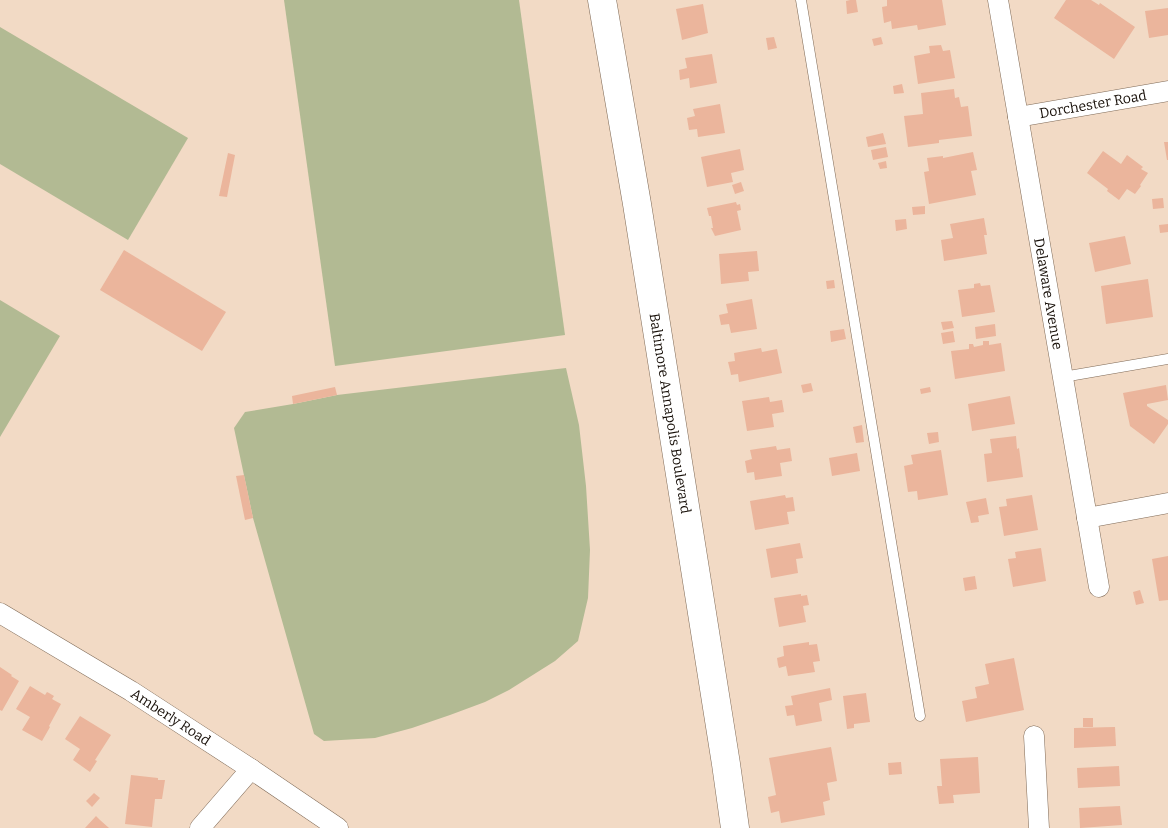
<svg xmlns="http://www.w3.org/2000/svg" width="1168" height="828" font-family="Bitter,serif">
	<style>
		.green { fill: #b2ba93 }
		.building { fill: #ebb59c }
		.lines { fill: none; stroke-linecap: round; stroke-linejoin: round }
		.service-casing { stroke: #7f6a57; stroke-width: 11 }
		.minor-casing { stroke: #7f6a57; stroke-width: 21 }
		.secondary-casing { stroke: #7f6a57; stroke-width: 29 }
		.service { stroke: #fff; stroke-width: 10 }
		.minor { stroke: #fff; stroke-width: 20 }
		.secondary { stroke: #fff; stroke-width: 28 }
		.labels { text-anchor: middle; stroke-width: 4; stroke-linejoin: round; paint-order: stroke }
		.street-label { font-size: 14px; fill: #160e07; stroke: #f2dac5 }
	</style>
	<rect width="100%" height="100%" fill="#f2dac5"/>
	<g class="green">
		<polygon points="284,0 519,0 565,335 335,366"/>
		<polygon points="0,27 188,138 128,240 0,164"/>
		<polygon points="0,300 60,336 0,437"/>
		<polygon points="566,368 579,425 586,486 590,550 588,598 578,641 555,661 509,690 485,702 450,715 412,728 375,738 324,741 314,734 253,518 234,428 245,412 293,404 337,395"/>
	</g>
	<g class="building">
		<polygon points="850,0 856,0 858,12 847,14 846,1"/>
		<polygon points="887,0 942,0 946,25 918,30 917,25 892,29 891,21 884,23 882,7 887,6"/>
		<polygon points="1066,0 1091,0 1099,5 1100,3 1135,27 1114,59 1054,18"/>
		<polygon points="703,4 708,33 682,40 676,9"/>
		<polygon points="1168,8 1168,35 1149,38 1145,11"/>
		<polygon points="774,37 777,48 768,50 766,38"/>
		<polygon points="881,37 883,44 874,46 872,39"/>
		<polygon points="941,45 943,51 950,50 955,78 918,84 914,56 930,53 929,46"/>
		<polygon points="712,54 717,83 690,88 689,78 680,80 679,70 687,68 685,58"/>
		<polygon points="902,84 904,93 894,94 893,86"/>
		<polygon points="954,89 955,98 959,97 961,107 968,106 972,136 939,140 939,143 908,147 904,116 923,114 921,93"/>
		<polygon points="720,104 725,133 698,137 697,129 689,130 687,118 695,116 693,109"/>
		<polygon points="883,133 886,144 868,147 866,137"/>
		<polygon points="1164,142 1168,142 1168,160 1167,160"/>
		<polygon points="886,147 888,157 873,160 871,150"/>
		<polygon points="740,149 744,170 731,173 733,182 707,187 701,157"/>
		<polygon points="1103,151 1121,164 1127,155 1143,167 1141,169 1148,173 1140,185 1141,186 1135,194 1127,189 1119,200 1107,191 1108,189 1087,173"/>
		<polygon points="973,152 977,170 971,171 976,195 929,204 924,172 929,171 927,158 943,156 943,158"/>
		<polygon points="228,153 235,155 227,197 219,196"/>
		<polygon points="886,161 887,168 880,169 878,163"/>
		<polygon points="741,182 744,191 735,194 732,185"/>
		<polygon points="1163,198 1164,208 1153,209 1152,199"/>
		<polygon points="736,202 737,205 740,204 741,210 737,211 741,230 715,236 711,228 713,228 711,216 709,216 707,208"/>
		<polygon points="925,206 925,214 913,215 912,207"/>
		<polygon points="984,218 987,235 984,235 987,254 944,261 941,240 953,238 950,224"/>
		<polygon points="906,219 907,229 896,231 895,220"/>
		<polygon points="1168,224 1168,232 1160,233 1159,225"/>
		<polygon points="1125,236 1131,264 1095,272 1089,243"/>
		<polygon points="124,250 226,312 202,351 100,290"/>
		<polygon points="757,251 759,271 748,272 749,281 721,284 719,254"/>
		<polygon points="1148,279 1153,317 1106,324 1101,286"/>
		<polygon points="834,280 835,288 827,289 826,281"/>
		<polygon points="980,283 981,286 990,285 995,312 962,317 958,290 974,288 974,284"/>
		<polygon points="752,299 757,329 731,333 729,324 721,325 719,315 728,313 726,304"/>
		<polygon points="952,321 954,328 943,330 941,322"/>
		<polygon points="995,324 996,336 976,339 975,327"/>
		<polygon points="844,329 846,339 831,342 830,331"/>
		<polygon points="953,331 955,342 943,344 941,333"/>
		<polygon points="983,341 989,341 989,345 1001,343 1005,371 955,379 951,351 969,349 969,344 973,344 974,347 983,345"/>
		<polygon points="761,348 762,352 777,349 782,373 739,382 738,374 731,375 730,370 728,362 735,361 734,353"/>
		<polygon points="811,383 813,391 803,393 801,385"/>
		<polygon points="1166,385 1168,400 1147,404 1147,406 1168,420 1168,424 1154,444 1130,426 1123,393"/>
		<polygon points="335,387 337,395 293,404 292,396"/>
		<polygon points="930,387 931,392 921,394 920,389"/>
		<polygon points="1010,396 1015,424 972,431 968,404"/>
		<polygon points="769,397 770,402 782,400 784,412 772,414 774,427 747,431 742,401"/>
		<polygon points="862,425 864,442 856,443 853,427"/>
		<polygon points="938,432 939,442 929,444 927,433"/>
		<polygon points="1016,436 1017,449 1019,448 1023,477 987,482 984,454 992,453 990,439"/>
		<polygon points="776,446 777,450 790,448 792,461 780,463 782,476 755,480 754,472 747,473 745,461 752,459 750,450"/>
		<polygon points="941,450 948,495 918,500 917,491 908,492 904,466 913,464 911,455"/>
		<polygon points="857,453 860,471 832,476 829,458"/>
		<polygon points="244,475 253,518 245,520 236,476"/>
		<polygon points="785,495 786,498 793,497 795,511 787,512 789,524 755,530 750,501"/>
		<polygon points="1032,495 1038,530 1004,536 999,507 1007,506 1006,499"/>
		<polygon points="986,498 989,514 978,516 979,522 971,523 966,502"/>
		<polygon points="800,543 803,558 796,559 798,573 771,578 766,549"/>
		<polygon points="1041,548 1046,581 1013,587 1008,559 1016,558 1015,552"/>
		<polygon points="1168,556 1168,600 1159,601 1152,559"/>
		<polygon points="975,576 977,589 965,591 963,578"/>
		<polygon points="1140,590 1144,603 1136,605 1133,592"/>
		<polygon points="801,594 801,596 807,595 809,605 803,606 806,622 779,627 774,598"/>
		<polygon points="809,642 809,645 817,644 820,661 813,662 815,672 788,676 786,666 779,668 778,665 777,658 784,656 783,646"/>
		<polygon points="1014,658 1024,710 966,722 962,701 977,698 975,687 989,684 985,664"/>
		<polygon points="0,667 12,675 11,676 19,681 2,711 0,710"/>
		<polygon points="30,686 45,695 47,692 49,693 54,696 52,699 61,704 49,726 50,727 42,741 22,730 30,717 16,709"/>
		<polygon points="830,688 832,700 819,703 822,721 796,726 794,715 787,716 785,706 793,705 791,696"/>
		<polygon points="866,693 870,722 854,724 854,728 847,729 843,696"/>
		<polygon points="80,716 111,735 95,760 97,761 90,772 73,760 80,749 65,739"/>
		<rect x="1083" y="718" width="10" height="9"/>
		<polygon points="1114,727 1115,727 1116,746 1074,748 1074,728"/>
		<polygon points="831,747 837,781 827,783 830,800 823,802 825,815 781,823 779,811 771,813 768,797 776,795 769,758"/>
		<polygon points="978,757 980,793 953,795 954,803 939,804 937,786 942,786 940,759"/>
		<polygon points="901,762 902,774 889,775 888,763"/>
		<polygon points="1119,766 1120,786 1078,788 1077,768"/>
		<polygon points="131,775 158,778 158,780 165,780 162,799 155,799 152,827 125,824"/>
		<polygon points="94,793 100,798 92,807 86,801"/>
		<polygon points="1120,806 1122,825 1080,828 1079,808"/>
		<polygon points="96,816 100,820 109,828 85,828"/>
	</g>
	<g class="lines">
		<g class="service-casing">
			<g id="service">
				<polyline points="801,0 920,716"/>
				<polyline points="1063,377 1168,359"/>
			</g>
		</g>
		<g class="minor-casing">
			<g id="minor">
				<path id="s1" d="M998,0L1099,587"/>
				<path id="s2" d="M1018,117L1168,91"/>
				<polyline points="1087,518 1168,503"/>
				<path id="s3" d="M0,613L131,691L251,769L338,828"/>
				<polyline points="1034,736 1039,828"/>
				<polyline points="200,828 251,769"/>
			</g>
		</g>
		<g class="secondary-casing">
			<g id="secondary">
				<path id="s4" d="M602,0L637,204L726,764L735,828"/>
			</g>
		</g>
		<use href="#service" class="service"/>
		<use href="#minor" class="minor"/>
		<use href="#secondary" class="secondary"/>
	</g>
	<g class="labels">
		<g class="street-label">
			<text dy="5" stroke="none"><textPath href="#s2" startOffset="76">Dorchester Road</textPath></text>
			<text dy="5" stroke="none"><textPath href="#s1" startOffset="298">Delaware Avenue</textPath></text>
			<text dy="5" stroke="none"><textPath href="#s4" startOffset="419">Baltimore Annapolis Boulevard</textPath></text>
			<text dy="5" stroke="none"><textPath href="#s3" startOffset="200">Amberly Road</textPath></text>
		</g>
	</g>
</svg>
